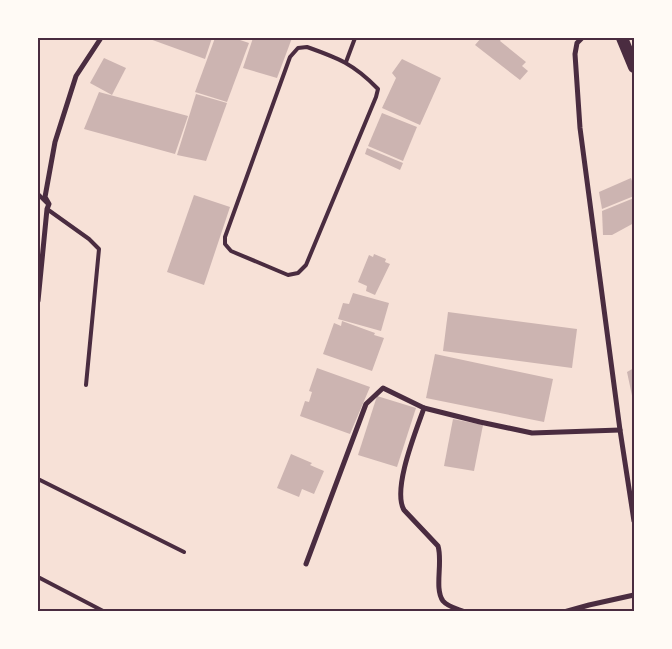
<svg xmlns="http://www.w3.org/2000/svg" width="672" height="649" font-family="Mulish,sans-serif">
	<style>
		.building { fill: #ccb4b1 }
		.lines { fill: none; stroke-linecap: round; stroke-linejoin: round }
		.service { stroke: #4a2c40; stroke-width: 4 }
		.minor { stroke: #4a2c40; stroke-width: 5 }
		.trunk { stroke: #4a2c40; stroke-width: 12 }
		.neatline { fill: none; stroke: #4a2c40; stroke-width: 2 }
	</style>
	<rect width="100%" height="100%" fill="#f7e1d7"/>
	<g class="building">
		<polygon points="147,38 212,38 205,59"/>
		<polygon points="215,38 234,38 249,43 227,102 195,92"/>
		<polygon points="253,38 292,38 277,78 243,68"/>
		<polygon points="481,38 502,38 500,41 526,62 522,66 528,71 520,80 475,45"/>
		<polygon points="104,58 126,68 112,95 90,83"/>
		<polygon points="402,59 441,78 420,125 382,108 396,78 392,73"/>
		<polygon points="99,92 188,116 175,154 84,129"/>
		<polygon points="196,94 227,103 206,161 177,155"/>
		<polygon points="382,113 417,127 403,161 368,146"/>
		<polygon points="367,148 403,163 400,170 365,154"/>
		<polygon points="631,178 634,187 634,196 602,209 599,192"/>
		<polygon points="194,195 230,207 204,285 167,272"/>
		<polygon points="634,198 634,223 612,235 603,235 602,211"/>
		<polygon points="374,254 386,259 385,262 390,264 375,295 366,291 367,286 358,282 369,255 373,257"/>
		<polygon points="353,293 389,303 381,331 338,319 343,303 349,304"/>
		<polygon points="448,312 577,329 572,368 443,351"/>
		<polygon points="342,321 375,333 374,335 384,338 372,371 323,354 334,323 341,326"/>
		<polygon points="435,354 553,379 544,422 426,398"/>
		<polygon points="317,368 370,387 350,434 300,416 305,401 309,402 312,392 309,391"/>
		<polygon points="634,368 634,405 627,372"/>
		<polygon points="377,396 416,408 397,467 358,455"/>
		<polygon points="453,419 483,425 474,471 444,466"/>
		<polygon points="291,454 312,463 310,465 324,471 314,494 302,489 299,497 277,488"/>
	</g>
	<g class="lines">
		<g class="service">
			<path d="M307,47C338,58 354,64 378,89L376,97L306,265L298,273L288,275L231,251L225,244V237L290,57L298,48Z"/>
			<polyline points="346,62 355,38"/>
			<polyline points="38,194 47,203"/>
			<polyline points="47,209 89,239 99,249 86,385"/>
			<polyline points="38,479 184,552"/>
			<polyline points="38,577 105,612"/>
		</g>
		<g class="minor">
			<polyline points="582,38 577,43 575,54 580,128 620,430 634,521"/>
			<polyline points="38,301 47,209 49,204 45,197 55,142 76,76 101,38"/>
			<path d="M424,408C416,431 392,489 404,510L438,546C443,562 434,589 443,601C448,607 458,609 465,612"/>
			<polyline points="306,564 366,404 383,388 424,408 480,422 532,433 620,430"/>
			<polyline points="564,612 589,605 634,595"/>
		</g>
		<polyline class="trunk" points="622,38 634,67"/>
	</g>
	<rect width="672" height="649" fill="none" stroke="#fffaf5" stroke-width="78"/>
	<rect x="39" y="39" width="594" height="571" class="neatline"/>
</svg>
